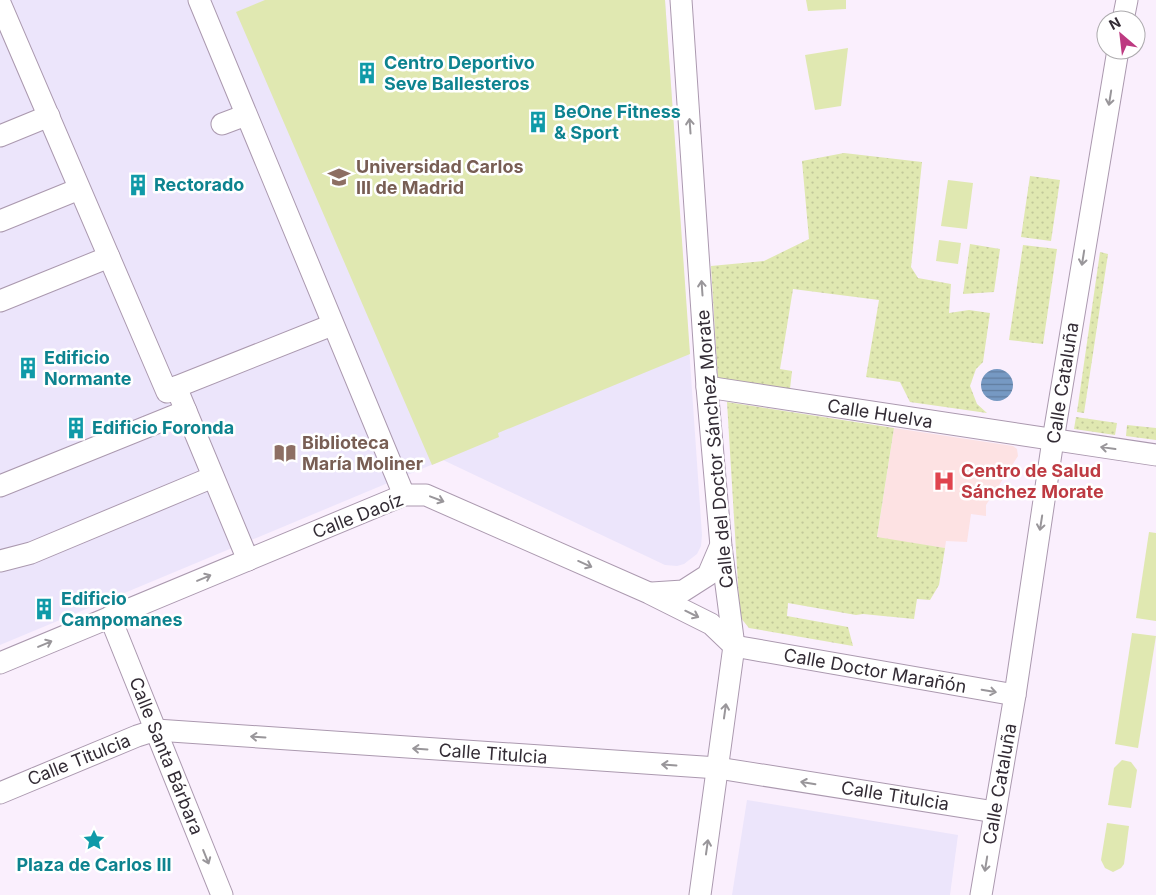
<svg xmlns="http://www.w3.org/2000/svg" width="1156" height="895" font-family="Inter,sans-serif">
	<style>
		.education { fill: #ece5fb }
		.medical { fill: #fde2e3 }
		.grass { fill: url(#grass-dots) }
		.garden { fill: #e0e8b1 }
		.water { fill: url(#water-rules) }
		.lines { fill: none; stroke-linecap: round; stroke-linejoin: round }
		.street-casing { stroke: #ab99af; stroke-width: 23 }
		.street { stroke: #fff; stroke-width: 21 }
		.oneway { stroke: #99969a }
		.labels { text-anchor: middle; stroke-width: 5; stroke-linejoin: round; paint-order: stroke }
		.culture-label { font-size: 18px; font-weight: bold; fill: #0d838f; stroke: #fff; text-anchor: start }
		.education-label { font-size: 18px; font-weight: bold; fill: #785e54; stroke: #fff; text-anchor: start }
		.street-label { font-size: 18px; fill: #332c35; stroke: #fff }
		.health-label { font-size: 18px; font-weight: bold; fill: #be3a42; stroke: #fff; text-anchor: start }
	</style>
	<defs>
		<pattern id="grass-dots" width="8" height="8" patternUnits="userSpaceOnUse" patternTransform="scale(1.25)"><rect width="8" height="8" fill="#e0e8b1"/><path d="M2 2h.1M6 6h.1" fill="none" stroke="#c1c799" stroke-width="1.8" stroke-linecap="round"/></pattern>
		<pattern id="water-rules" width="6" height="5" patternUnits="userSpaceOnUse" patternTransform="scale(1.25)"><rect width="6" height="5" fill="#7699c3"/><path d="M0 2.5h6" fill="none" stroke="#617d9f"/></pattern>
	</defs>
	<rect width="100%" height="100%" fill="#faeffd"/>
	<g class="education">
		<polygon points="0,0 665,0 702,535 701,546 697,554 684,564 677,566 665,565 443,460 0,645"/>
		<polygon points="747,800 958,835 950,895 732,895"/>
	</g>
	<polygon class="medical" points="894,428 1013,446 1017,449 1018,456 986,505 986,516 971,514 967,542 946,541 945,548 877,538"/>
	<g class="grass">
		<polygon points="844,153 922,162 911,267 918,278 951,284 949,313 969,310 990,313 983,362 976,369 970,386 977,404 987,413 910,402 900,382 866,377 879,300 793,289 780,369 792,371 790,389 718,381 711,266 764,261 809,239 802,161"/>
		<polygon points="1030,176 1060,180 1051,241 1021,237"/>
		<polygon points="970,244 1000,249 994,292 963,294"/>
		<polygon points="1023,245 1057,249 1043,344 1009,340"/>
		<polygon points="1100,252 1108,254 1084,413 1077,412"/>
		<polygon points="727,402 894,428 877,537 945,548 939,585 930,600 917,599 914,619 863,614 856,615 788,603 787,616 848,627 853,646 749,628 740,617"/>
		<polygon points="1076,417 1117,423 1115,435 1074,429"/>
		<polygon points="1127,425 1156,428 1156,440 1126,436"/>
	</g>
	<g class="garden">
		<polygon points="265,0 665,0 690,354 498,433 499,437 432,465 236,12"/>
		<polygon points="806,0 846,0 846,9 808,11"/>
		<polygon points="848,48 841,106 815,110 805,55"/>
		<polygon points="948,180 973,183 967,229 941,226"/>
		<polygon points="939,240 961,243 958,264 936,261"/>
		<polygon points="1149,532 1156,533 1156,621 1136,618"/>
		<polygon points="1132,633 1156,636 1138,748 1115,744"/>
		<polygon points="1122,760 1131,762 1137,770 1131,808 1108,805 1114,768"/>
		<polygon points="1107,823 1129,826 1124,864 1121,868 1113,872 1105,868 1101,860"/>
	</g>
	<circle class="water" cx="997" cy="385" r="16"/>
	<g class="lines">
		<g class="street-casing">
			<g id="street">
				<polyline points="199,0 404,495"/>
				<polyline points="681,0 707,387 721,546 734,646 700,895"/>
				<polyline points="0,3 167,392 176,387 248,560"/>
				<polyline points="1123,20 1127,0"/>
				<polyline points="222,124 246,115"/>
				<polyline points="0,136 49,116"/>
				<polyline points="0,221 79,189"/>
				<polyline points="0,301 109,257"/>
				<polyline points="176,387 332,325"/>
				<polyline points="707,387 1156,455"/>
				<polyline points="0,486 186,411"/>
				<polyline points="0,561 31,553 213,477"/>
				<polyline points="652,593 683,591 708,575 720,547"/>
				<polyline points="110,617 222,895"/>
				<polyline points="734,646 1015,695"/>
				<polyline points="0,663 404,495 426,495 649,593 711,624 734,646"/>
				<polyline points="0,793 137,736 156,730 718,768 995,812"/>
				<polyline points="981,895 1015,695 1053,440 1118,50"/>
			</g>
		</g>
		<use href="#street" class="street"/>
	</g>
	<defs><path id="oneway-shaft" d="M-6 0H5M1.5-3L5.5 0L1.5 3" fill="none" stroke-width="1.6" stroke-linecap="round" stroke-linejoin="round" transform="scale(1.25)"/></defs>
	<g class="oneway">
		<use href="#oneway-shaft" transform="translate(1110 98) rotate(99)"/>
		<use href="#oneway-shaft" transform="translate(690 126) rotate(-94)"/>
		<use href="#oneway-shaft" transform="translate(1083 258) rotate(99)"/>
		<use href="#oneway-shaft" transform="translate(702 288) rotate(-94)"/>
		<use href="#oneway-shaft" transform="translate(1108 448) rotate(-172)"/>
		<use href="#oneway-shaft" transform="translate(437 499) rotate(21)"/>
		<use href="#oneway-shaft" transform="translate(1041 523) rotate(99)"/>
		<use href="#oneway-shaft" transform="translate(585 564) rotate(24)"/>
		<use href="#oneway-shaft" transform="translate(204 578) rotate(-23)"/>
		<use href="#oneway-shaft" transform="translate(692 614) rotate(26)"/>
		<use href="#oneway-shaft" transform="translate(45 644) rotate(-23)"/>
		<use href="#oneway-shaft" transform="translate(989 691) rotate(10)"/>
		<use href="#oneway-shaft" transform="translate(725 711) rotate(-82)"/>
		<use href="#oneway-shaft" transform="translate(258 737) rotate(-176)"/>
		<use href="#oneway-shaft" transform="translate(420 749) rotate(-176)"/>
		<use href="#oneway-shaft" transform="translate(669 765) rotate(-176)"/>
		<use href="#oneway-shaft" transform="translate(808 783) rotate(-171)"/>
		<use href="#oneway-shaft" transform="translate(707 847) rotate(-82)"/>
		<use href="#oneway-shaft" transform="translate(206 857) rotate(68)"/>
		<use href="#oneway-shaft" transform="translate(986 864) rotate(99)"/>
	</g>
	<defs>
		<g id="building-bare" transform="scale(1.725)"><path d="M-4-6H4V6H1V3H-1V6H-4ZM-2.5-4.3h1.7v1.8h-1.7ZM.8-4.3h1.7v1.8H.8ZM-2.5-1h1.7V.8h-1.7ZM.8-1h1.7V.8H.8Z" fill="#0f9aa8" stroke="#fff" stroke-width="2.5" paint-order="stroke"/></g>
		<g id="university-bare" transform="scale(1.725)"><path d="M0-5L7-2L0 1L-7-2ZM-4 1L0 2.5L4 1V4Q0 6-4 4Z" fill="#8d6e63" stroke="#fff" stroke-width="2.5" paint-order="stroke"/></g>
		<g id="library-bare" transform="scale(1.725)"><path d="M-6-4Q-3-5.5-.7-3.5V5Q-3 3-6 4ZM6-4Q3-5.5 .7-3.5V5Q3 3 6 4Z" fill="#8d6e63" stroke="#fff" stroke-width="2.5" paint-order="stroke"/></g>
		<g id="hospital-bare" transform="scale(1.725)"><path d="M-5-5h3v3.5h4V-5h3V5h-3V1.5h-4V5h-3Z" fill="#e0444e" stroke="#fff" stroke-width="2.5" paint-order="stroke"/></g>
		<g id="sight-bare" transform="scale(1.725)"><path d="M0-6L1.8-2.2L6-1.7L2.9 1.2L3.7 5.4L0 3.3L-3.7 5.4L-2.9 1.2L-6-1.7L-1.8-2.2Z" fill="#0f9aa8" stroke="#fff" stroke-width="2.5" paint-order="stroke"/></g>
	</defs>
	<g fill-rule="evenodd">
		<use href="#building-bare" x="367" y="73"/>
		<use href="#building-bare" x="538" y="122"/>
		<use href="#university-bare" x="339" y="177"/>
		<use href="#building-bare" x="138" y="185"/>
		<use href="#building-bare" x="28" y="368"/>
		<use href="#building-bare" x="76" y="428"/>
		<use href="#library-bare" x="285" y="453"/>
		<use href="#hospital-bare" x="944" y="481"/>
		<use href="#building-bare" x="44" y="609"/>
		<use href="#sight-bare" x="94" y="840"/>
	</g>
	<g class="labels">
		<g class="culture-label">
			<text x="384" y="69">Centro Deportivo<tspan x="384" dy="21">Seve Ballesteros</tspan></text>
			<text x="554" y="118">BeOne Fitness<tspan x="554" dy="21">&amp; Sport</tspan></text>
			<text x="154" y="191">Rectorado</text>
			<text x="44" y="364">Edificio<tspan x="44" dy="21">Normante</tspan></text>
			<text x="92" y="434">Edificio Foronda</text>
			<text x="61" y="605">Edificio<tspan x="61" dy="21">Campomanes</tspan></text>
			<text x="94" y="871" text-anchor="middle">Plaza de Carlos III</text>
		</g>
		<g class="education-label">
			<text x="356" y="173">Universidad Carlos<tspan x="356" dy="21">III de Madrid</tspan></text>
			<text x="302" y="449">Biblioteca<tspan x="302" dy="21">María Moliner</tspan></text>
		</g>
		<g class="street-label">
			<text transform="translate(1063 383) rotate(-81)" y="6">Calle Cataluña</text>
			<text transform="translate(880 414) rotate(9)" y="6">Calle Huelva</text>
			<text transform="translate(715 449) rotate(-95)" y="6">Calle del Doctor Sánchez Morate</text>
			<text transform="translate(358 516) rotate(-21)" y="6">Calle Daoíz</text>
			<text transform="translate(875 671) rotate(10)" y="6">Calle Doctor Marañón</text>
			<text transform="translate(493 754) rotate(4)" y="6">Calle Titulcia</text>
			<text transform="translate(166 756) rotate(68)" y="6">Calle Santa Bárbara</text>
			<text transform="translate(79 760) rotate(-22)" y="6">Calle Titulcia</text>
			<text transform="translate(1000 784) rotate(-80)" y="6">Calle Cataluña</text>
			<text transform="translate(895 796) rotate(9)" y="6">Calle Titulcia</text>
		</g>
		<g class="health-label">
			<text x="961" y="477">Centro de Salud<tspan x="961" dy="21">Sánchez Morate</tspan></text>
		</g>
	</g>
	<g transform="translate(1121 35) rotate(332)"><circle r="24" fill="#ffffff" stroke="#adabae"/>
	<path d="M0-4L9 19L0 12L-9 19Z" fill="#bd3a81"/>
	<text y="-8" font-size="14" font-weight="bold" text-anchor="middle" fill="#332c35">N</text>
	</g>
</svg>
